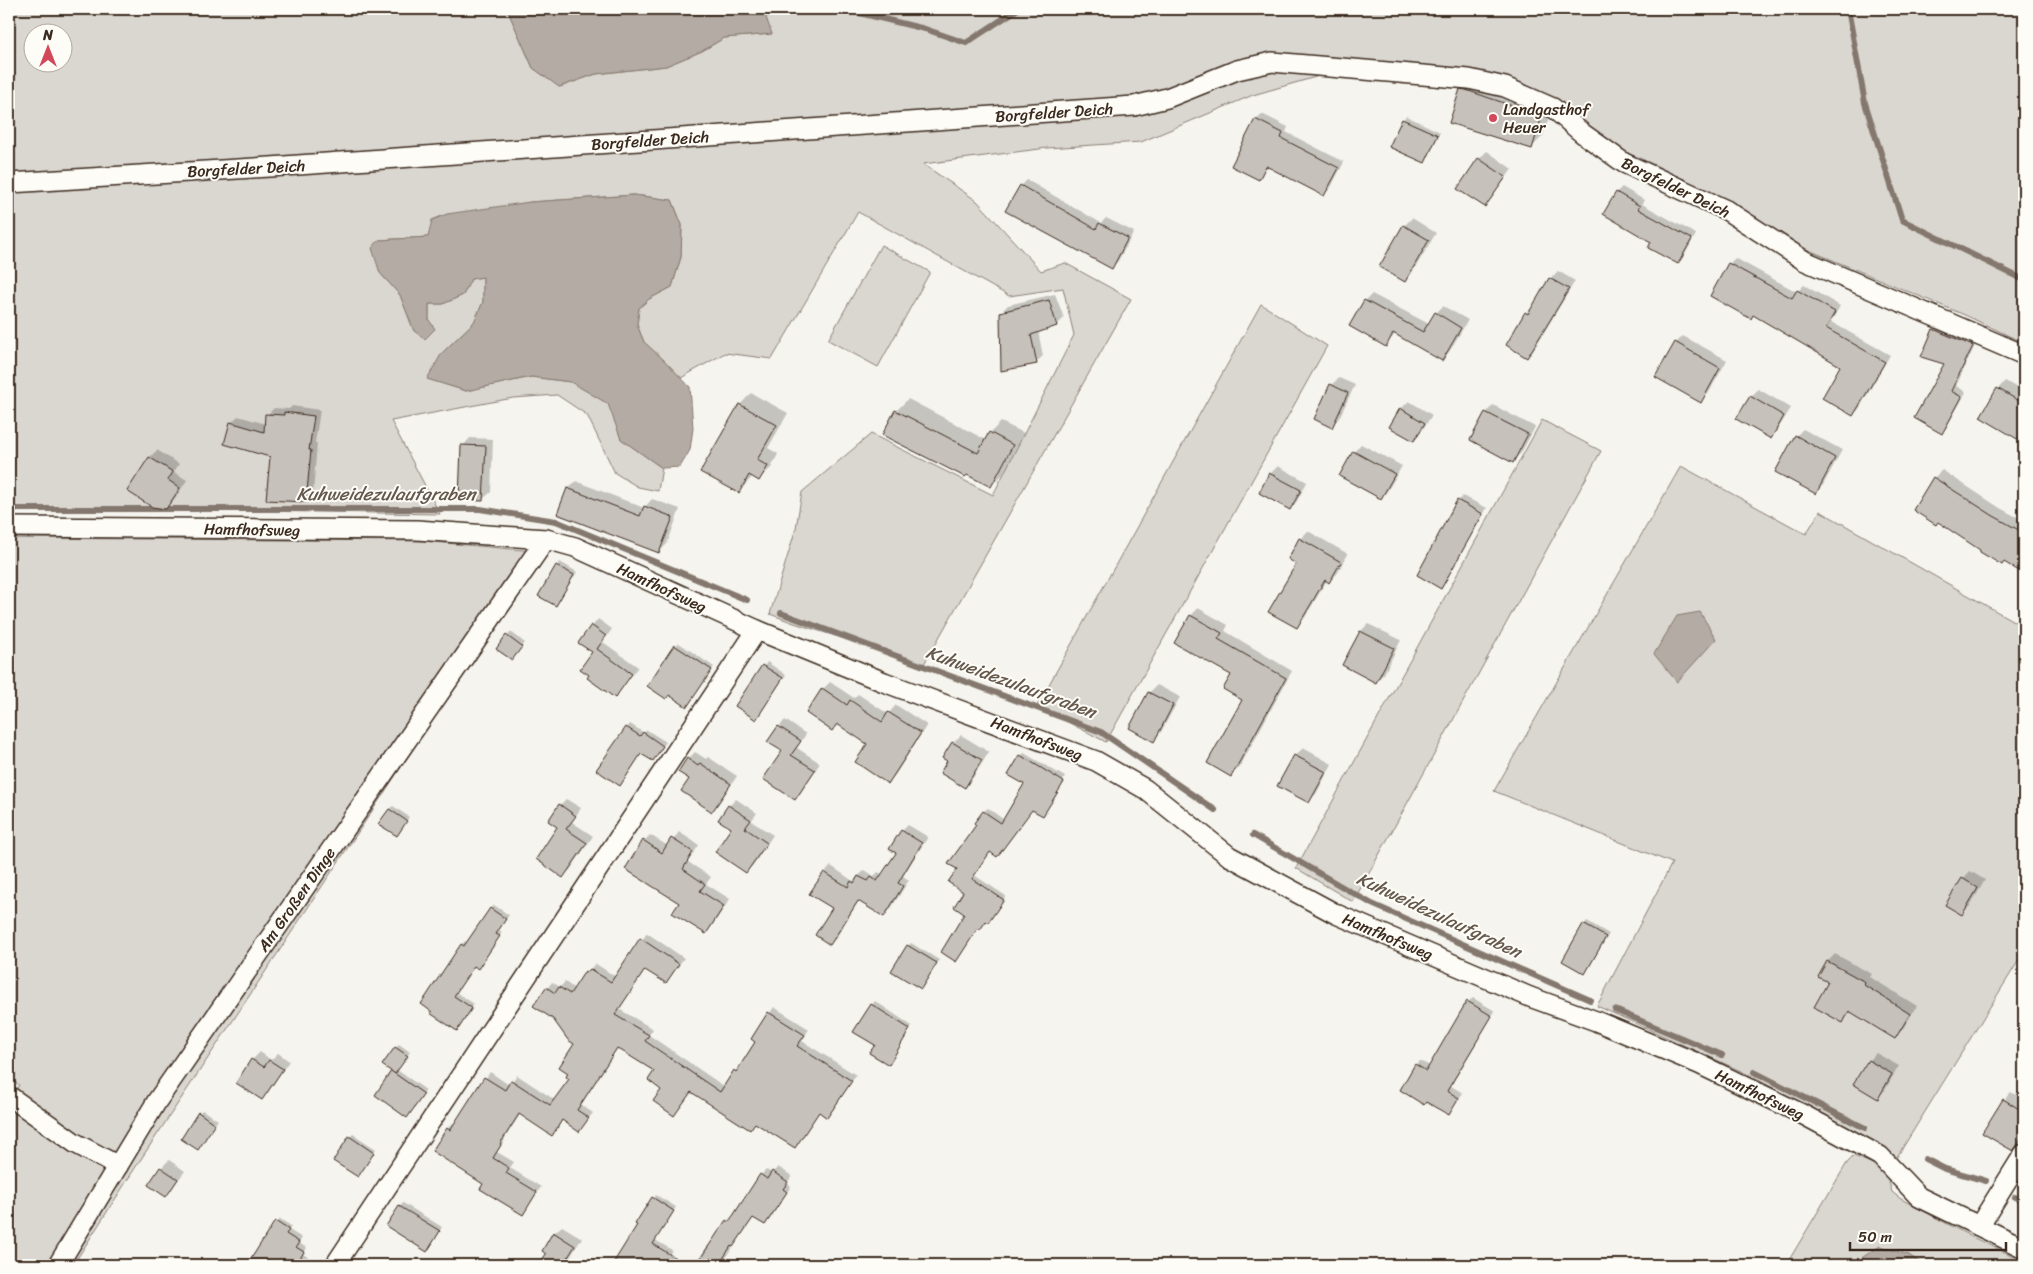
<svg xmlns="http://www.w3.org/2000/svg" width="2033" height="1274" font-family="Sriracha,sans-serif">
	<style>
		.green { fill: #dad6d0; stroke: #8a8077; fill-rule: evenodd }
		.water { fill: #b4aca4; stroke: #84786e }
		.shadow { fill: #0003 }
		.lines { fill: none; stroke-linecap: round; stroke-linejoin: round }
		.stream { stroke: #84786e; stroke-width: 6 }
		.building { fill: #c7c1bb; stroke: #3b2a1e }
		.street-casing { stroke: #3b2a1e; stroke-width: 22 }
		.street { stroke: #fdfcf7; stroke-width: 19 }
		.poi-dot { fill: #d1495b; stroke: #fdfcf7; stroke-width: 2 }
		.labels { text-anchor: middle; stroke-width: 4; stroke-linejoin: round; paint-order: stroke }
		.poi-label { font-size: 16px; fill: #3b2a1e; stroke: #fdfcf7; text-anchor: start }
		.street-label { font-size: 16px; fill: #3b2a1e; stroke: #fdfcf7 }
		.water-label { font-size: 18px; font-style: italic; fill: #65584d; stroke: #fdfcf7 }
	</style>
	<rect width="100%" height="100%" fill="#f5f4ee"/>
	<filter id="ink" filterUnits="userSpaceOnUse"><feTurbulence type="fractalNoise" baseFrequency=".02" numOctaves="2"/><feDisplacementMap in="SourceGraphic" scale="10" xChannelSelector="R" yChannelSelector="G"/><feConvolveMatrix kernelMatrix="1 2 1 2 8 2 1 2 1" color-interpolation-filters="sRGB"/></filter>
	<g filter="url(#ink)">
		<g class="green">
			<path d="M9,9H507L533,68L560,87L596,74L666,66L702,51L724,38L771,34L763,9H2024V343L1967,316L1787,241L1714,195L1657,166L1612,146L1568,109L1508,80L1361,64L1253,95L1141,142L1047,148L923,164L977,201L1041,271L1065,263L1131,299L924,664L794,623L770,614L796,528L802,492L871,434L993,495L1074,335L1063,288L1009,296L858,212L772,359L725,353L681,378L644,342L637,325L639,308L649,299L672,287L681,257L682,225L672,200L634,195L530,202L428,237L379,240L380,273L400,295L414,331L429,320V304H443L463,295L471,279L483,277V302L474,322L442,353L428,379L466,391L531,377L571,382L609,404L621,439L662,468L658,491L638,487L615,473L587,415L557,395L513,398L391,421L440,514L9,507ZM32,32H62V62H32Z"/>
			<polygon points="881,245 930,272 878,367 828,340"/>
			<polygon points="1261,304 1327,346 1106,742 1037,706"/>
			<polygon points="1542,420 1601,451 1353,902 1296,868"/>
			<polygon points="1681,466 1806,534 1820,511 2024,627 2024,952 1897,1157 1873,1141 1743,1072 1597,1006 1672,863 1494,791"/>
			<polygon points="9,538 423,541 544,552 137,1165 73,1265 9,1265 9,1102 19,1085 9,1078"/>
			<polygon points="1854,1156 1885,1169 1892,1192 1901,1199 1972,1237 2024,1261 2024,1265 1786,1265 1847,1163"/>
		</g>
		<g class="water">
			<polygon points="507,9 763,9 772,34 724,38 702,51 666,66 596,74 559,87 533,68"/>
			<polygon points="634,195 672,200 682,225 681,257 672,287 649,299 639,308 637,325 644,342 663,359 690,387 693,428 690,450 680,467 662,468 621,439 608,404 571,382 531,377 466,391 427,379 442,353 474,322 483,302 483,277 471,279 463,295 443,304 429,304 429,320 435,329 425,339 414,331 400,295 380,273 372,248 379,240 428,237 432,220 447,214 530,202"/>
			<polygon points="1700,612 1716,639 1677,682 1654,654 1677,616"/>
			<polygon points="1880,1246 1909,1255 1923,1265 1857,1265 1863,1257"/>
		</g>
		<g class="shadow">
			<polygon points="1472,78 1553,104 1543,136 1531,148 1461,90"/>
			<polygon points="1262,114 1288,127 1286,132 1344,162 1330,189 1324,194 1268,165 1258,179 1256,120"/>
			<polygon points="1406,116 1440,132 1428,158 1425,162 1403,120"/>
			<polygon points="1487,151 1512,169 1492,198 1484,206 1479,159"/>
			<polygon points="1027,180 1101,223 1106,218 1134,232 1118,261 1112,267 1021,186"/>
			<polygon points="1622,187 1644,200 1642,204 1696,234 1683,258 1678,263 1653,242 1604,214 1617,192"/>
			<polygon points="1412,218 1436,233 1412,273 1405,281 1404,226"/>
			<polygon points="1735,258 1797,292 1804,285 1840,306 1831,322 1890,355 1859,409 1853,415 1842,365 1729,264"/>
			<polygon points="1558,271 1575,281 1534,349 1527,356 1526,313 1534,306 1550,279"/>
			<polygon points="1055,294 1064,318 1057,325 1038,331 1043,356 1036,362 1001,312 1008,305"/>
			<polygon points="1372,294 1429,324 1436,313 1443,306 1468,320 1449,352 1441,360 1396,333 1386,345 1365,301"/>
			<polygon points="1939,324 1977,341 1956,386 1966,392 1947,427 1942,432 1946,364 1934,330"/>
			<polygon points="1683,336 1727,360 1708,394 1700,401 1676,343"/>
			<polygon points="1339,378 1355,385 1339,418 1332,426 1331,385"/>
			<polygon points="2005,381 2024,392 2024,442 1982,417 1998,389"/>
			<polygon points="1758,389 1791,408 1778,429 1770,437 1751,397"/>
			<polygon points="751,393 788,413 768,448 778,454 771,468 759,479 753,476 739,492 740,405"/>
			<polygon points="908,399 986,440 990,433 1001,422 1024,433 1003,474 991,486 896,411"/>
			<polygon points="1409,401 1432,415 1421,432 1413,440 1391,426 1401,409"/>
			<polygon points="1493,405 1535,427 1521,453 1513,461 1486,413"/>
			<polygon points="292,406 320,410 315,443 317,443 313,494 306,501 271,456 231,423 238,416 266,424 267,415 274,408 289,409"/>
			<polygon points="1803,429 1842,450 1823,485 1816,492 1796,436"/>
			<polygon points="470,438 493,439 491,492 483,499 463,446"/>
			<polygon points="1361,444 1402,466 1388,490 1381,498 1354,452"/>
			<polygon points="157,450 179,464 174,472 187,480 174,500 166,508 150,457"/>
			<polygon points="1278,466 1307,482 1297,501 1290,509 1260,492 1270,474"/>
			<polygon points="1942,470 2000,508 2024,521 2024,573 2004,561 1934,478"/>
			<polygon points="576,481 644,508 652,499 680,509 667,544 659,552 568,489"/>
			<polygon points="1463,496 1487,508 1445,582 1441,587 1458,501"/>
			<polygon points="1308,531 1348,554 1337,574 1329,581 1327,580 1304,619 1297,627 1298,563 1300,539"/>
			<polygon points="560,562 577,572 556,605 539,595"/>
			<polygon points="1198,608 1228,625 1225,631 1292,671 1239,768 1231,775 1244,700 1233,674 1191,616"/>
			<polygon points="598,619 612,629 603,642 638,667 615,696 594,652 580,643"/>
			<polygon points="1368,624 1401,640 1384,674 1376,681 1344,664 1361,631"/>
			<polygon points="511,632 525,643 515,655 498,648"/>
			<polygon points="679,643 714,667 690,702 675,646"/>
			<polygon points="767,662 786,675 756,718 737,706"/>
			<polygon points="830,682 854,698 858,694 888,714 896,705 927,725 895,775 888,782 869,743 838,723 832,729 823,689"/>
			<polygon points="1157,685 1180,697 1161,732 1154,740 1149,693"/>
			<polygon points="785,720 806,734 797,748 820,763 801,792 795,799 779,727"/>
			<polygon points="630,724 644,733 647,730 666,742 656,756 627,728"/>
			<polygon points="961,735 989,752 972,779 965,787 949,761 944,758 953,743"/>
			<polygon points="1303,748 1332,764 1316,794 1309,801 1295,756"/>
			<polygon points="695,752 706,759 708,757 737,776 719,803 712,810 691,779 688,759"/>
			<polygon points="1024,753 1065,777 1044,813 1032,808 990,851 974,875 1006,896 992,918 988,921 987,920 980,928 978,927 956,960 966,914 965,892 959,869 978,824 976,823 984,811 988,808 1004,820 1026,784 1021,756"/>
			<polygon points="566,799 581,808 572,822 593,836 570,870 563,876 559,827 560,805"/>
			<polygon points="736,799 757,813 751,821 773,835 753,865 746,872 733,828 729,806"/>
			<polygon points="393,806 409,817 400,831 389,809"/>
			<polygon points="908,825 928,837 903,876 909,880 890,910 884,916 859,900 836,938 830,944 834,908 824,873 831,866 853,881 865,870 874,876 878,872 883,875 897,852 902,831"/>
			<polygon points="679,832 699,845 688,862 711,877 706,884 730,899 712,926 706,933 680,903 644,841 650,835 668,846"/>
			<polygon points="1970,871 1985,880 1970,906 1962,913 1963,879"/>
			<polygon points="494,905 509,915 499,930 502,932 482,964 474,965 456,992 474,1004 460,1026 432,1013 462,944 465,941 468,943"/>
			<polygon points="1587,921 1609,934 1585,973 1584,925"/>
			<polygon points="647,933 684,958 666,982 646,969 619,1009 653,1029 649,1035 725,1087 757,1041 753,1039 774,1007 809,1029 802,1041 856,1075 832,1111 827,1116 820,1111 795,1147 756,1122 750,1129 692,1091 674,1114 656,1070 618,1047 581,1105 593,1113 579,1130 563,1119 557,1129 521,1113 504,1139 505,1140 497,1152 514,1162 510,1168 541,1187 523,1213 485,1184 434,1151 448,1129 453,1123 455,1124 490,1072 509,1085 517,1075 555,1100 570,1078 576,1043 554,1018 535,1005 552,982 560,987 565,982 575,989 586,972 596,964 616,977"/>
			<polygon points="911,943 939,960 924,984 908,946"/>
			<polygon points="1835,954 1872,974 1870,977 1917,1006 1902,1030 1895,1037 1852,1011 1842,1022 1830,982 1819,976 1828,961"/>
			<polygon points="1473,998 1495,1011 1451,1086 1463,1093 1448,1114 1416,1065 1420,1061 1430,1066 1468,1002"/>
			<polygon points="875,1001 912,1026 889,1064 877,1045 872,1005"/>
			<polygon points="399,1044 410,1052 397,1070 426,1090 410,1113 393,1071 396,1048"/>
			<polygon points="260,1052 271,1060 278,1053 289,1061 269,1091 262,1098 252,1060"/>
			<polygon points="1876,1053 1899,1066 1885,1090 1878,1097 1855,1084 1869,1060"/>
			<polygon points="2011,1092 2024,1100 2024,1136 2012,1150 2004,1100"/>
			<polygon points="202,1110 218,1120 198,1149 199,1113"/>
			<polygon points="353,1134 376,1149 358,1176 350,1137"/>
			<polygon points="169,1160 185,1171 166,1196 161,1168"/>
			<polygon points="778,1167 792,1176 787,1183 791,1186 770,1219 765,1224 754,1217 723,1262 728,1265 695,1265 706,1248 711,1243 712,1244 727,1221 732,1216 734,1217 761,1175 766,1170 772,1173"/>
			<polygon points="656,1195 676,1207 655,1240 672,1250 663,1265 619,1265 615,1263"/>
			<polygon points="403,1203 442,1227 430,1247 400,1207"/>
			<polygon points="280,1219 291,1226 289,1230 302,1238 299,1243 307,1248 303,1254 311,1259 307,1265 248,1265"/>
			<polygon points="562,1226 582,1238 565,1265 540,1265 548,1253 554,1233"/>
		</g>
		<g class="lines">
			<g class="stream">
				<polyline points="843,9 925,29 966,43 1018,9"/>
				<polyline points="1848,9 1865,103 1902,220 2024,280"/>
				<polyline points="9,509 480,509 556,521 747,600"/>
				<polyline points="781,613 1101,732 1215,810"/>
				<polyline points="1253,835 1372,904 1590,1000"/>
				<polyline points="1615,1010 1722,1055"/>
				<polyline points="1754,1072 1865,1128"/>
				<polyline points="1925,1159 1945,1169 1986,1181"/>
				<polyline points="2015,1197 2024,1201"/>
			</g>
		</g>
		<g class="building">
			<polygon points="1460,89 1466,90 1542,116 1532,149 1449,123"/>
			<polygon points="1255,119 1283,133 1281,138 1339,168 1324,196 1266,166 1259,180 1231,166"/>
			<polygon points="1402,119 1438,135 1425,163 1389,147"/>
			<polygon points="1478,158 1506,177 1485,207 1457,189"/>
			<polygon points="1020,185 1096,229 1099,223 1128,238 1112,269 1005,211"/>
			<polygon points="1616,192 1640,206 1638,209 1692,239 1678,264 1648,248 1651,242 1603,214"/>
			<polygon points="1403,225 1429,240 1405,282 1379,267"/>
			<polygon points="1728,263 1792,298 1797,290 1835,312 1826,328 1885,362 1853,416 1822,398 1840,366 1753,315 1751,319 1710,296"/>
			<polygon points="1549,278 1569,289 1527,358 1506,345 1525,312 1528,314"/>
			<polygon points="1049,300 1057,326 1031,335 1037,364 1001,371 1000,312"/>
			<polygon points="1364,300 1423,332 1435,312 1461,328 1442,361 1393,333 1386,347 1349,326"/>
			<polygon points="1933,329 1973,346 1951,391 1962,397 1942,434 1914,418 1944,364 1921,357"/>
			<polygon points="1675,342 1720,368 1701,403 1655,377"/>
			<polygon points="1330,384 1348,393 1332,428 1314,419"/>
			<polygon points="1997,388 2024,404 2024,443 1980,417"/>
			<polygon points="1750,396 1784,416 1771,439 1736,419"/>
			<polygon points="739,404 777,425 757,460 768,466 759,481 749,475 739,493 700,472"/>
			<polygon points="1400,408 1425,423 1414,441 1389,427"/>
			<polygon points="895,410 978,453 989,432 1013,445 991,487 967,475 965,477 882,435"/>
			<polygon points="284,412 314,416 309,450 311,450 306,502 266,500 270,457 224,444 230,422 264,432 265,414 284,415"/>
			<polygon points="1485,412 1528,434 1513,463 1470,440"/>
			<polygon points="1795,435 1835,458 1816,494 1775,472"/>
			<polygon points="461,445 486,446 483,501 459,500"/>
			<polygon points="1353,451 1395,474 1381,499 1339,476"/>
			<polygon points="149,457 173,472 168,480 180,488 166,509 152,507 127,491"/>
			<polygon points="1269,473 1301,490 1290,510 1259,493"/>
			<polygon points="1933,477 1992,515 2024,533 2024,574 2004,562 2002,565 1980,552 1980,550 1938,522 1936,525 1913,510"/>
			<polygon points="567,488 640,516 644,506 673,517 659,553 557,514"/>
			<polygon points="1457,500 1483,514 1441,589 1417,575"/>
			<polygon points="1299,538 1341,562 1329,583 1325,580 1297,628 1268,612 1296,564 1288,559"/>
			<polygon points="556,565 574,575 556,606 538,596"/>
			<polygon points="1190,615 1222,633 1218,639 1286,678 1231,777 1207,763 1242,700 1223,689 1231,675 1174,643"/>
			<polygon points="591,625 606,636 597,649 632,674 615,698 587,678 589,675 580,669 592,652 578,643"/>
			<polygon points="1360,631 1394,648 1376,683 1342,665"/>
			<polygon points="506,635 522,647 512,660 496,649"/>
			<polygon points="674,645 712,670 687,707 669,695 666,699 647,686"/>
			<polygon points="762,665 783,678 756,720 735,706"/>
			<polygon points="822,688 847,705 850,700 882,722 888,712 921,733 888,784 855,762 867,744 837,724 832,731 806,713"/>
			<polygon points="1148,692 1173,705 1154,742 1129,728"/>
			<polygon points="778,726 801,741 791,755 815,770 795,800 763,779 782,751 767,742"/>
			<polygon points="626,727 640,736 643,732 663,746 653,761 641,754 620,786 596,770"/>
			<polygon points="952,742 982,760 965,788 940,773 947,761 942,758"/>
			<polygon points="1020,755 1064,782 1043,816 1032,810 997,857 990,852 972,879 1004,900 988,923 986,921 980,930 978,928 956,962 941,952 964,914 954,907 963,892 948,882 957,869 948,864 976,825 974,823 983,811 1001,823 1024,784 1008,775"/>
			<polygon points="1294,755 1326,772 1309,803 1277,786"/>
			<polygon points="687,758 698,766 700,763 731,784 712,812 681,791 689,779 678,772"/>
			<polygon points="559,804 576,816 566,829 587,843 563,878 536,859 557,827 548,821"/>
			<polygon points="728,805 751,820 745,828 767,843 746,873 715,852 731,828 718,820"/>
			<polygon points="389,809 407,821 397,836 378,824"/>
			<polygon points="901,830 922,843 898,883 903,886 884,917 858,901 830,945 815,935 832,908 809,894 824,872 848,887 851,881 854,883 858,876 868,881 871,877 877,881 896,853 889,849"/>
			<polygon points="671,838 693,852 683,869 705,884 700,891 724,906 706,934 672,913 679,903 625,869 643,840 662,853"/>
			<polygon points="1962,878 1978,888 1962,915 1945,905"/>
			<polygon points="490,908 506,919 496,934 500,936 478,969 474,966 454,996 472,1008 457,1031 430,1013 432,1012 421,1004 461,944 464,946"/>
			<polygon points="1583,924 1606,937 1585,974 1562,961"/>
			<polygon points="640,938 679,964 666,983 645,970 615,1015 649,1035 645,1041 720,1092 734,1070 736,1072 755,1042 751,1039 768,1012 805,1035 797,1046 852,1081 827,1118 819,1112 795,1148 755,1123 750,1130 691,1092 674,1116 653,1101 661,1090 648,1080 654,1071 617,1048 577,1110 589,1118 579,1132 562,1120 552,1136 519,1114 500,1144 501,1145 493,1158 509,1168 506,1173 537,1192 523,1215 480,1189 483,1184 432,1151 447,1128 450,1130 484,1077 505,1090 511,1080 550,1105 569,1079 566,1077 568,1073 559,1067 574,1044 568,1040 553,1019 533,1006 546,987 555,993 559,987 570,994 585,971 587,972 590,969 611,982"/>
			<polygon points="907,945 937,963 921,989 891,971"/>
			<polygon points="1827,961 1865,982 1864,985 1910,1014 1895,1039 1849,1011 1843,1023 1814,1007 1828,982 1818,977"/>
			<polygon points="1467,1001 1492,1016 1447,1091 1459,1098 1449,1115 1426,1102 1424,1105 1400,1090 1415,1064 1426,1071"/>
			<polygon points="871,1004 910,1029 889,1065 869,1053 875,1045 853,1032"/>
			<polygon points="395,1047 408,1056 395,1074 382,1065"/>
			<polygon points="251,1059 264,1067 269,1060 283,1069 262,1100 236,1083"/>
			<polygon points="1868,1060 1892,1074 1878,1099 1853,1084"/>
			<polygon points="391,1071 424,1094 407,1118 375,1095"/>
			<polygon points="2003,1099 2024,1112 2024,1136 2013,1151 1982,1133"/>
			<polygon points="198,1112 215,1124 198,1150 181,1139"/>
			<polygon points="349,1136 374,1153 358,1177 333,1161"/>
			<polygon points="160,1167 178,1179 166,1197 148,1185"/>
			<polygon points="772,1171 788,1182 783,1189 787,1192 765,1225 753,1218 733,1247 731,1246 719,1265 696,1265 726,1220 729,1222 760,1174 767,1179"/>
			<polygon points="652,1197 674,1211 653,1244 687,1265 612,1265 637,1225 635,1224"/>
			<polygon points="399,1206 440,1231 427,1252 386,1226"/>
			<polygon points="275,1221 289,1230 286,1234 299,1242 296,1247 304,1252 296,1265 247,1265"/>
			<polygon points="553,1232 575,1246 563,1265 539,1265 546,1254 542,1251"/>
		</g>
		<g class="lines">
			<g class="street-casing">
				<g id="street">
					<polyline points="9,183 270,167 1134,106 1167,98 1237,70 1272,62 1469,79 1505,87 1553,108 1582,133 1624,163 1726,210 1805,261 2024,355"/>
					<polyline points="9,527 417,530 546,539 575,547 757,630 884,682 1096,761 1145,789 1229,856 1336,914 1530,997 1596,1021 1699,1064 1802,1114 1880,1156 1919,1197 2024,1248"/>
					<polyline points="9,1096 75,1143 118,1166"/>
					<polyline points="1979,1226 2024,1154"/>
					<polyline points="58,1265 157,1101 546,539"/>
					<polyline points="335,1265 757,630"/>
				</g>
			</g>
			<use href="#street" class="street"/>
		</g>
	</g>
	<circle class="poi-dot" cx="1493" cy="118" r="5"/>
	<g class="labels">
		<g class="poi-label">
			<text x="1503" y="115">Landgasthof<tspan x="1503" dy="18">Heuer</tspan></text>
		</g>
		<g class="street-label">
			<text transform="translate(1054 112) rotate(-4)" y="6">Borgfelder Deich</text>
			<text transform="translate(650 140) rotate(-4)" y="6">Borgfelder Deich</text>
			<text transform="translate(246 168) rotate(-3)" y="6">Borgfelder Deich</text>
			<text transform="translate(1676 187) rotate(26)" y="6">Borgfelder Deich</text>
			<text transform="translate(252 529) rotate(1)" y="6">Hamfhofsweg</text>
			<text transform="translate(662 587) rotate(25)" y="6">Hamfhofsweg</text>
			<text transform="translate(1037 738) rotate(21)" y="6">Hamfhofsweg</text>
			<text transform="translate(296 899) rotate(-55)" y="6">Am Großen Dinge</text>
			<text transform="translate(1388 936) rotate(23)" y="6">Hamfhofsweg</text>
			<text transform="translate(1760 1094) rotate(26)" y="6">Hamfhofsweg</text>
		</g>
		<g class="water-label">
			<text x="386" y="500">Kuhweidezulaufgraben</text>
			<text transform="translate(1011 682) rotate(20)" y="6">Kuhweidezulaufgraben</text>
			<text transform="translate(1439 915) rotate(25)" y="6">Kuhweidezulaufgraben</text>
		</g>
	</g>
	<rect width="2033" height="1274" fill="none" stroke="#fdfcf7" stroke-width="30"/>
	<rect x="15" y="15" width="2003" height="1244" fill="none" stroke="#3b2a1e" stroke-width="2" filter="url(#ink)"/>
	<g transform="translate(48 48)"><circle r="24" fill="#fdfcf7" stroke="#afa8a0"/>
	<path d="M0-4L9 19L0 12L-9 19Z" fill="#d1495b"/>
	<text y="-8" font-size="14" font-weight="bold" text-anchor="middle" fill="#3b2a1e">N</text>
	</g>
	<path d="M1850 1242v8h156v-8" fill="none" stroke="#3b2a1e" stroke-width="2.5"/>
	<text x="1858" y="1242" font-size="15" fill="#3b2a1e" stroke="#fdfcf7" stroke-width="4" paint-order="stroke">50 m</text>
</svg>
